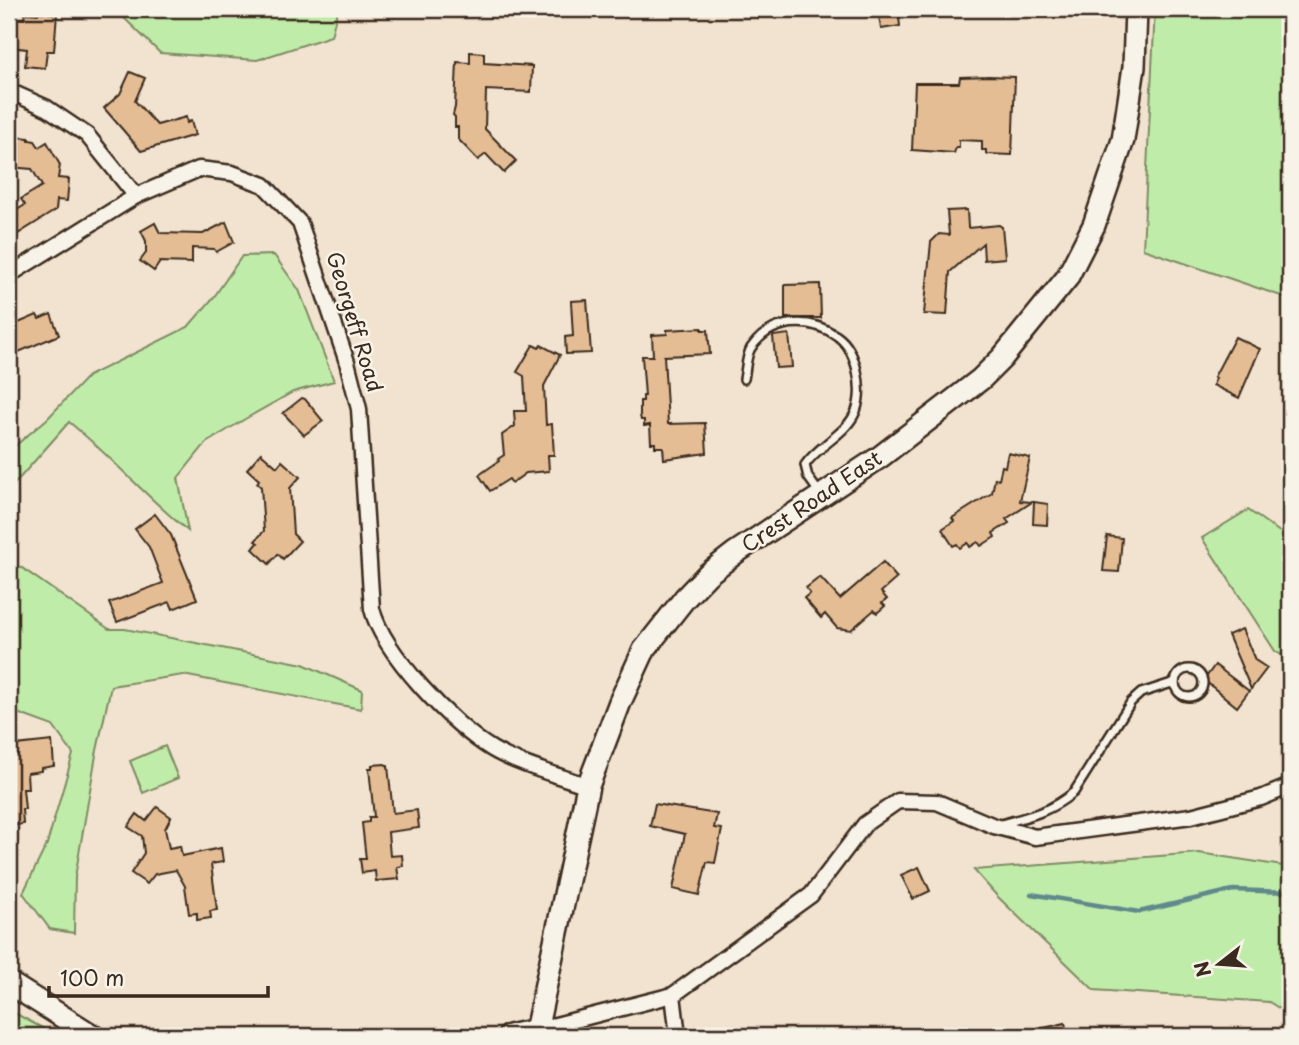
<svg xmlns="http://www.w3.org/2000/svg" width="1299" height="1045" font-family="'Playpen Sans',sans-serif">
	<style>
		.green { fill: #c0eca9; stroke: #7e8b64; stroke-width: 2 }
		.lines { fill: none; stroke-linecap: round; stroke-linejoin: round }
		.stream { stroke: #60898b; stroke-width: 4.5 }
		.building { fill: #e4bd95; stroke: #3b2a1e; stroke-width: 2 }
		.lane-casing { stroke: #3b2a1e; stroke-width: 12 }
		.street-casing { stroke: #3b2a1e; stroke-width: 19 }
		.secondary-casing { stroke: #3b2a1e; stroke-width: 26 }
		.lane { stroke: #f7f3e8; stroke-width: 7 }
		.street { stroke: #f7f3e8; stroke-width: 14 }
		.secondary { stroke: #f7f3e8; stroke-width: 21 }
		.labels { text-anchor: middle; stroke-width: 5; stroke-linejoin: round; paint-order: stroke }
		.street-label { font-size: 21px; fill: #3b2a1e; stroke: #f7f3e8 }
	</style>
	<rect width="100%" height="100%" fill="#f1e3cf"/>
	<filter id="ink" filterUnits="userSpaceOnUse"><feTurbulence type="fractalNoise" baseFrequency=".0143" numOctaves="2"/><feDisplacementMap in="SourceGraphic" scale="14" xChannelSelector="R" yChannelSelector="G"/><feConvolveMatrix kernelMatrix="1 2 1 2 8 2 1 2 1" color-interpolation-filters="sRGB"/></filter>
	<g filter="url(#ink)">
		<g class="green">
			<polygon points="115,9 338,9 331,36 257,60 160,53"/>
			<polygon points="1155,9 1290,9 1290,299 1143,249"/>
			<path d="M274,255L299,290L334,381L293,392L245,419L206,443L178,478L188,531C146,497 111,456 69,422L9,490V451L47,419L88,376L188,327L214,297L242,256Z"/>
			<polygon points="1248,510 1290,539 1290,660 1275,651 1202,538"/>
			<polygon points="9,563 22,568 109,629 125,629 303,664 362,690 361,709 183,675 111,686 96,755 75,877 74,933 50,929 23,893 47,844 73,754 53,726 9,710"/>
			<polygon points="165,746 178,778 143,793 130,761"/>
			<polygon points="1199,853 1290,867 1290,1015 1269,1002 1094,990 997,896 974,870"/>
			<polygon points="9,1010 57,1036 9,1036"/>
		</g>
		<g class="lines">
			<polyline class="stream" points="1031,894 1139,912 1233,890 1290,892"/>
		</g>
		<g class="building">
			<polygon points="878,9 898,9 900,26 881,29"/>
			<polygon points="39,12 57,14 54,51 47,51 45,68 25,66 27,49 9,47 9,29 11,29 12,18 24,19 25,13 38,14"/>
			<polygon points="470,52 484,53 484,63 532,66 531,92 486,90 485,129 516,161 504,173 486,154 478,160 458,139 458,127 455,127 455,117 453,115 455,107 457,62 470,63"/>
			<polygon points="130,72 145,78 135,101 157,125 186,117 187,123 191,121 195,135 141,151 104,108 120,94"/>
			<polygon points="989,76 1015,77 1012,155 986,154 986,150 982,150 982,141 959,140 959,148 956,148 954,153 912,150 915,83 959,83 960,77"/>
			<polygon points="17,137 29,138 29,140 35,141 39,147 47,142 60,165 58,178 69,179 67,201 57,200 56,210 13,237 9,230 9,215 25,205 21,199 42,186 32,169 9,167 9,139 17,140"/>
			<polygon points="967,210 968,228 999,225 1002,227 1005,258 984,260 983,243 950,272 947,315 924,314 931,242 939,234 949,235 947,211"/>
			<polygon points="226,222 234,242 216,252 214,249 192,248 192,263 160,262 154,271 140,261 146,253 146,241 141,231 155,223 160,233 203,234"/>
			<polygon points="820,284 821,318 785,318 785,285"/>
			<polygon points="587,300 591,353 566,354 565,337 573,336 571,301"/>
			<polygon points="51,314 59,335 9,356 9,327 37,315 39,319"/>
			<polygon points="702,328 702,330 708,330 710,354 664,356 668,424 705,423 707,453 664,459 663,447 655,447 655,443 651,443 650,425 644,426 644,420 641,420 640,416 640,401 643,401 643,396 645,396 642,356 653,356 652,335 667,334 667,330"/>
			<polygon points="789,334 792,367 776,368 773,336"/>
			<polygon points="1235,337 1260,349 1239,398 1213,385 1216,378 1214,377"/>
			<polygon points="533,345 539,348 541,345 560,355 544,386 546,425 552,424 554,455 548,455 549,471 526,473 512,483 509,479 490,491 479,475 499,461 498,459 504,455 502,435 515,426 514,411 526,411 524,376 517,372"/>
			<polygon points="302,398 305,399 323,421 304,435 283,413"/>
			<polygon points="261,453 277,467 282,461 300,477 290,488 293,534 300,541 283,559 278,554 269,564 253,549 258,543 255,541 264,531 261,487 257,483 259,480 247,469"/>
			<polygon points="1008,453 1030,458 1020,501 1032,502 1006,519 1009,523 993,533 995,537 981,546 978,542 970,547 968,543 960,548 957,544 953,546 942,529 954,521 952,518 992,493 995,478 999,479 1002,466 1005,467"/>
			<polygon points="1034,502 1048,504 1047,525 1033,524"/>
			<polygon points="155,514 171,535 197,599 173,609 170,602 117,622 109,603 163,583 149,547 135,529"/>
			<polygon points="1107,536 1122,538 1119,572 1103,571"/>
			<polygon points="883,562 897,578 881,592 887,599 882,603 885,606 877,613 874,610 851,630 837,628 825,614 821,618 804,598 810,593 806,588 820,577 840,599"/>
			<polygon points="1242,629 1255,660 1267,668 1251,689 1228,635"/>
			<polygon points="1215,665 1249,691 1237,707 1204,680"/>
			<polygon points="52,741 54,766 41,768 41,771 27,773 28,789 23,789 25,809 22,809 23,824 9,826 9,756 17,755 16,745"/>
			<polygon points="385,764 388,766 393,813 417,810 419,828 388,832 390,856 402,855 403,866 397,867 399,879 376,881 375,871 362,873 360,859 366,859 362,823 369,822 369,817 374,817 369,768 372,768 372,765"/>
			<polygon points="655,804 717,814 714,828 722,829 715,863 707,862 699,895 673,889 685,834 650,826"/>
			<polygon points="157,807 171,817 165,829 169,848 180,846 182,856 221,848 223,862 211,864 217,910 210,911 211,918 197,920 197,913 189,914 185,886 176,870 155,874 147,884 131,873 144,853 142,836 128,827 137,814 146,821"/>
			<polygon points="919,867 930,891 913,899 901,875"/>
			<polygon points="1065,1023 1068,1036 1028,1036 1027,1032"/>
		</g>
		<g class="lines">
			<g class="lane-casing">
				<g id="lane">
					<path d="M744,379C746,370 746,356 751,348C771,319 809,316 837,336C857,350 864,389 856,411C847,434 818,445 805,465L808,477L821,495"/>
					<circle cx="1189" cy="683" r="14"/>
					<path d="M997,825C1027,817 1049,813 1074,792L1131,702L1141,693L1175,682"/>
				</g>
			</g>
			<g class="street-casing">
				<g id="street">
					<polyline points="9,91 47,108 87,135 136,196"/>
					<path d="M9,275L136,196L199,169L232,173L264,185L300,223L347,362L359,409L372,609C383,653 453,726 492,749C517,764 560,776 588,786"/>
					<polyline points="673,995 678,1036"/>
					<polyline points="536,1030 673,995 811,895 865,824 898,801 937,802 994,826 1035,837 1191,816 1261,798 1290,786"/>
				</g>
			</g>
			<g class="secondary-casing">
				<g id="secondary">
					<polyline points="9,983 93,1036"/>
					<polyline points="509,1036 536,1030"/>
					<polyline points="535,1036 588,786 620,702 644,650 685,598 708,574 735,553 880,457 981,379 1002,358 1067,278 1094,225 1123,140 1134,67 1136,9"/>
				</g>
			</g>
			<use href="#lane" class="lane"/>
			<use href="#street" class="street"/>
			<use href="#secondary" class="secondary"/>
		</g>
	</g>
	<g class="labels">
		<g class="street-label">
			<text transform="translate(354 322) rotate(73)" y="7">Georgeff Road</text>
			<text transform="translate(812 502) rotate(-34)" y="7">Crest Road East</text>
		</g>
	</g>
	<rect width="1299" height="1045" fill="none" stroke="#f7f3e8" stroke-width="35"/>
	<rect x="18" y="18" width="1264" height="1010" fill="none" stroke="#3b2a1e" stroke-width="2.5" filter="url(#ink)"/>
	<g transform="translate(1219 964) rotate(253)" stroke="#f7f3e8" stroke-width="5" paint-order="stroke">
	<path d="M0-5L12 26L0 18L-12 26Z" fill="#3b2a1e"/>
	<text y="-10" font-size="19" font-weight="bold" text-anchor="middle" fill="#3b2a1e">N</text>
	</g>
	<path d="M49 986v10h219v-10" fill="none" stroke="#3b2a1e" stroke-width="3.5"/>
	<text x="60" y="986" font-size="21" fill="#3b2a1e" stroke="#f7f3e8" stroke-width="5" paint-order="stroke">100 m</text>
</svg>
